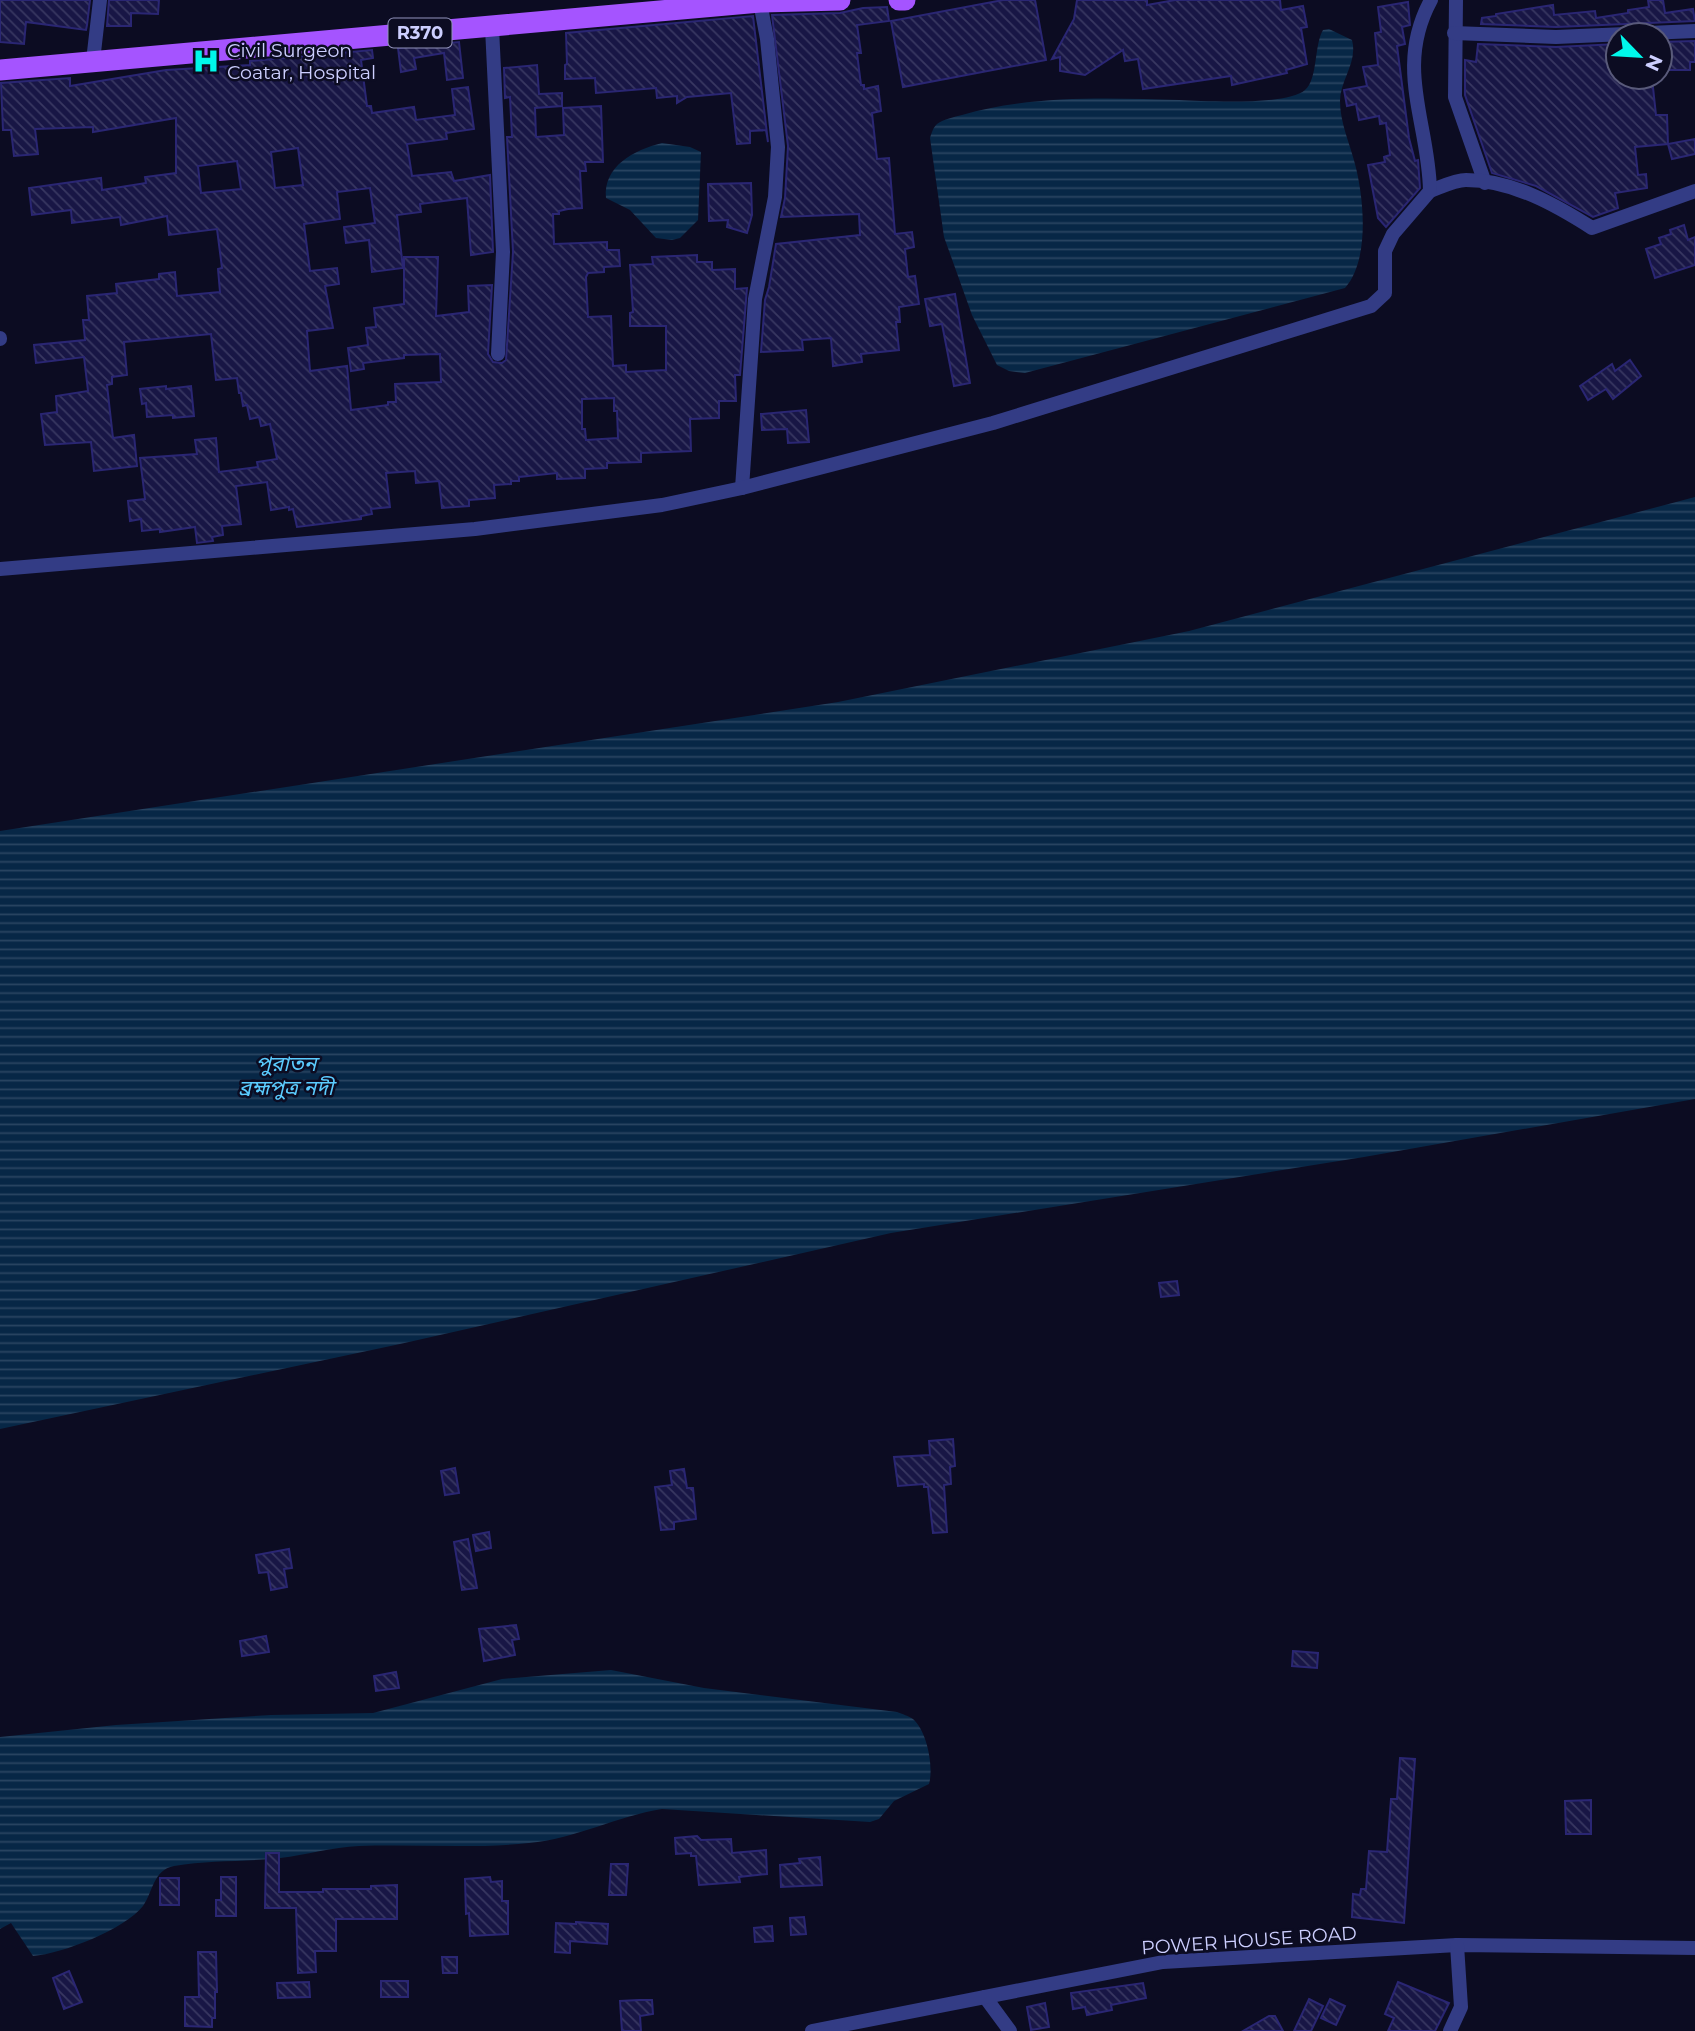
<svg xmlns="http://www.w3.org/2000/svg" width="1695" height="2031" font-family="Montserrat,'Noto Sans Bengali',sans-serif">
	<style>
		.water { fill: url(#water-rules) }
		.building { fill: url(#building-back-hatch); stroke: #2a2673; stroke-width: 2; fill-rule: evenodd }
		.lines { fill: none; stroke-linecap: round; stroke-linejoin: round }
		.street { stroke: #333c85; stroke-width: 14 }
		.primary { stroke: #a554ff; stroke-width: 21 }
		.labels { text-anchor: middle; stroke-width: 5; stroke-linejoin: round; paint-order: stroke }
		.shield { fill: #0c0c22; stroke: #9394bd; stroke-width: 2 }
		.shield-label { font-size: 18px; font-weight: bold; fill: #cdcfff }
		.poi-label { font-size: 19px; fill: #cdcfff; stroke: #0c0c22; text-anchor: start }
		.street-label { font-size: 19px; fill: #cdcfff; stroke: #0c0c22 }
		.water-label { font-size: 21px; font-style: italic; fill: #5bccff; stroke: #0c0c22 }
	</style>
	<defs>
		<pattern id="water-rules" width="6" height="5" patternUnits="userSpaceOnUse" patternTransform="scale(1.75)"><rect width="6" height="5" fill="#072746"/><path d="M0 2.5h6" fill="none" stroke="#2a4562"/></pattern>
		<pattern id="building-back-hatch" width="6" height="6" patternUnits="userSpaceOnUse" patternTransform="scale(1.75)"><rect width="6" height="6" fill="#181645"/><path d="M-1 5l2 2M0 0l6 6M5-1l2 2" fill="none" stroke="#383761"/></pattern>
	</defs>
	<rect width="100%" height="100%" fill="#0c0c22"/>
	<g class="water">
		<path d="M1329,29L1352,40C1358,62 1340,80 1340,101C1340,123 1350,144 1355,164C1364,198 1370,260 1345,288L1025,373L1009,371L997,365L972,315L944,237L930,138C932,132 933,128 937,124C944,119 954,117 962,115C1031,95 1108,98 1179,100C1204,101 1287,106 1305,90C1318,79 1314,45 1323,30Z"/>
		<path d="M662,143L690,147L701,152L698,220L680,238L672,240L656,238L630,210L606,198C603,166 634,150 662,143Z"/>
		<polygon points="1695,497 1695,1099 1364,1157 891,1233 400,1344 0,1429 0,831 838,702 1189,631"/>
		<path d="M611,1670L704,1688L897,1712C902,1714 909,1716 913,1719C927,1731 934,1767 929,1784L894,1801L879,1819L870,1822L662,1809C617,1816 575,1839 529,1843C473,1849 415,1844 359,1846C332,1847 306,1855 280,1858C245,1862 209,1860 174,1866C153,1870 153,1892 143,1906C125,1929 62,1954 33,1956L11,1923L0,1929V1737L116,1725L271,1715L373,1713L502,1679Z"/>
	</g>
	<g class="building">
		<polygon points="0,0 90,0 87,25 86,30 26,22 24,44 0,42"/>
		<polygon points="109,0 159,0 158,14 131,13 131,26 107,26"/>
		<polygon points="1003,0 1035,0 1046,60 903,87 891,21"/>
		<polygon points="1077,0 1147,0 1147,5 1175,0 1280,0 1281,10 1303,6 1307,27 1301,28 1307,64 1286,70 1287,73 1232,85 1231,76 1143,89 1138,59 1125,61 1123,50 1085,75 1060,71 1060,57 1052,59 1074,19"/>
		<polygon points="1648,0 1663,0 1665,13 1693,9 1695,21 1556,27 1481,24 1482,18 1496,16 1496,14 1553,5 1554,15 1595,11 1596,18 1628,13 1628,10 1649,7"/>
		<polygon points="1408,2 1410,25 1402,27 1405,44 1397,46 1409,138 1415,161 1418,160 1420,188 1386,227 1378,218 1368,165 1385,162 1384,157 1390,155 1386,123 1380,124 1379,116 1359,120 1356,104 1347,106 1344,90 1367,86 1363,67 1378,65 1375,33 1381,32 1378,7"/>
		<polygon points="887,7 889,21 857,25 861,53 857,53 861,85 864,85 864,89 878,86 881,111 872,113 877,159 889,158 895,234 912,232 914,247 905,249 908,277 915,276 919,304 899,307 900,322 896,322 899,350 861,354 862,362 833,366 831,338 802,340 803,350 761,352 765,300 769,287 776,244 860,235 859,214 781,217 785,198 788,146 772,15 840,13 863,8"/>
		<polygon points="753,16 768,142 766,130 750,131 750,143 737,144 731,93 687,97 677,103 677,96 657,98 656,88 596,93 595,78 565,79 565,65 567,64 566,33"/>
		<polygon points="1695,41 1695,62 1690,62 1690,70 1660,70 1660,42"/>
		<polygon points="459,42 463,78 447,80 444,53 414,58 416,69 401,72 398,48"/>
		<polygon points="1478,44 1556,47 1618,44 1618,77 1625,77 1625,81 1652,78 1656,115 1667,115 1668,144 1635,147 1638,175 1646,174 1647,188 1615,193 1618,208 1593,217 1536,186 1492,173 1465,95 1465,60 1476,62"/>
		<path d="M372,50L373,58L361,60L367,106H371L372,113L414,107L416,120L455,115L452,89L468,87L474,129L446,133L447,139L407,144L412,176L451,172L454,181L490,175L493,252L471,255L467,198L420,204L421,212L397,215L403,268L372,272L369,240L346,243L344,227L375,223L370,188L337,192L340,219L304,224L310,271L337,268L339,284L325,286L333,328L307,331L310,371L347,366L351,410L388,405V402H396L395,384L441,382L440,354L404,355V358L363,363L364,369L351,371L348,348L368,345L366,328L376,327L374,308L404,304V257H438L436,316L469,312L468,286L492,285L488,354L493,362L502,363L506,360L513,252L507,137H512L510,97L505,98L504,68L537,65L539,94L562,93V106L535,108L536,137L564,135L563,108L601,106L603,162H585L586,171H580L582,208L568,209L559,211V214H553L554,244L607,242V250H619L620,266L604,267V272L588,273L586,277L588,317L611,316L613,366L626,365V372L666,370V326H630V313L633,312L630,265L653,264L652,257L697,255V262H712V270L735,269V289L747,288L740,375H735L736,401H719V418L690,419L691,451L641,453V462L607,463V468L585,469V478L557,479V473L519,477V481H511V484L494,485L495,498L469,500V506L442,508L439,481L416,483L415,471L386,473L390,507L371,509L372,514L361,516V519L297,527L293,509L289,510V507L271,510L267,482L236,486L241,524L222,526L223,535L212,537L213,541L197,543L195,527L160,532V529L142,531L141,519L130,521L128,501L145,499L140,458L197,454L195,440L216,438L219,472L258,467L257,462L277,459L270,424L261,426L259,417L250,419L247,405L243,406L241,393H239L237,378L216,380L211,334L124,342L127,375L112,377V384L107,385L113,438L134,435L137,466L94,471L91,442L45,445L41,414L57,412L56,396L88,391L84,357L36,363L34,345L85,340L83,320H89L87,296L117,293L116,284L159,279V274L175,272L177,296L220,292L218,269L222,268L217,229L169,235L167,216L121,225L120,217L72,223L71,210L32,215L29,188L101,178L102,190L146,183L145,177L176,173V118L93,132V127L35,129L38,154L14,156L11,130H3L1,83L70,78V86L166,70L250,65V61ZM298,148L303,185L275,188L271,152ZM237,161L241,189L201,193L198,166ZM614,398V411H617L618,438L586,440L585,429H582V399Z"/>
		<polygon points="1695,139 1695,154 1672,159 1668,144"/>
		<polygon points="751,183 752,215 747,233 727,227 728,220 709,221 708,184"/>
		<polygon points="1684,225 1688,240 1695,237 1695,265 1655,278 1646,249 1661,244 1659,238 1671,234 1670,230"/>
		<polygon points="955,294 970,383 954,386 942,324 930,326 925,299"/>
		<polygon points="1630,360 1641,376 1613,399 1606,389 1588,400 1580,386 1612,364 1615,371"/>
		<polygon points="166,386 166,389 191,386 194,416 173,418 173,415 147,417 146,403 142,404 140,389"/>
		<polygon points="806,410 809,442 788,443 787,429 762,430 761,414"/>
		<polygon points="1177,1281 1179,1295 1161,1297 1159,1283"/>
		<polygon points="953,1439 955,1466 950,1467 951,1484 944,1485 947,1532 933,1533 928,1487 924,1487 924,1484 898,1486 894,1457 930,1455 929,1441"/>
		<polygon points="455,1468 459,1493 445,1495 441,1471"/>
		<polygon points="684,1469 687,1488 693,1488 696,1519 674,1522 674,1529 661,1530 655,1487 672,1485 670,1471"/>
		<polygon points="489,1532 491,1548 476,1551 473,1535"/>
		<polygon points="468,1539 477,1588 462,1590 454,1542"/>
		<polygon points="289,1549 292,1568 284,1569 287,1587 271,1590 268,1572 259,1573 256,1555"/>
		<polygon points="516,1625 519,1639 512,1640 515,1655 484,1661 479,1629"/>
		<polygon points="266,1636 269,1652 242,1656 240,1641"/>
		<polygon points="1293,1651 1318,1653 1317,1668 1292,1666"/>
		<polygon points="396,1672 399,1688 376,1691 374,1676"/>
		<polygon points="1400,1758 1415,1759 1404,1923 1352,1917 1353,1894 1360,1895 1361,1889 1366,1889 1369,1851 1387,1852 1391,1799 1397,1799"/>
		<polygon points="1591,1800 1591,1834 1566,1834 1565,1801"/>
		<polygon points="697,1836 701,1840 731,1839 732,1853 766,1850 767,1874 739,1877 740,1882 699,1885 696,1856 691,1856 691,1853 676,1854 675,1838"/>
		<polygon points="266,1853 279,1853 279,1892 323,1892 323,1889 371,1889 371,1886 397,1885 397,1919 336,1919 336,1951 315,1951 316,1972 298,1973 296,1908 265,1908"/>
		<polygon points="820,1857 822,1885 781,1887 780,1865 800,1863 799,1859"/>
		<polygon points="611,1864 628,1864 626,1895 609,1895"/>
		<polygon points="221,1877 236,1877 236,1916 216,1916 216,1900 221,1900"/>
		<polygon points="490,1877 491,1882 502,1881 502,1901 508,1901 508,1934 470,1936 469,1913 466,1914 465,1879"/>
		<rect x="160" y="1878" width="19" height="27"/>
		<polygon points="804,1917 806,1934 791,1935 790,1918"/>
		<polygon points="576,1922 608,1924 607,1944 570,1941 570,1953 555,1952 556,1923 576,1924"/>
		<polygon points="772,1926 773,1941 755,1942 754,1928"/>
		<polygon points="198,1952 216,1952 217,1992 215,1992 215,2018 212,2018 212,2027 185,2026 185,1997 199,1997"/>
		<polygon points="442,1957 457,1957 457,1973 443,1973"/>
		<polygon points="69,1971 82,2002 64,2009 53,1978"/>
		<rect x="381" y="1981" width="27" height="16"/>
		<polygon points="309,1982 310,1997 278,1998 277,1983"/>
		<polygon points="1398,1982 1449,2003 1435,2031 1388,2031 1394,2018 1385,2014"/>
		<polygon points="1143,1983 1146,1998 1111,2005 1112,2010 1087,2015 1085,2007 1073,2009 1071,1993"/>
		<polygon points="1309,1999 1323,2006 1311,2031 1294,2031"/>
		<polygon points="1330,1999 1345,2006 1336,2025 1321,2018"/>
		<polygon points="639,2000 652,2000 653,2014 640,2016 641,2031 622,2031 620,2001"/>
		<polygon points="1045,2003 1049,2027 1031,2030 1027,2007"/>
		<polygon points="1269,2016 1275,2016 1283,2031 1243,2031"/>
	</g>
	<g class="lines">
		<g class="street">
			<polyline points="1456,0 1455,97 1485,183"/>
			<polyline points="492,28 503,252 498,354"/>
			<polyline points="1454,33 1556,37 1695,31"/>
			<polyline points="93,61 100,0"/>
			<path d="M1430,191C1441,187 1455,180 1466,180C1512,180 1556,205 1592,228L1695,191"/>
			<polyline points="0,338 0,339"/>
			<polyline points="742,488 755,299 775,197 778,147 767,39 760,2"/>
			<path d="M0,569L475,529L662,505L742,488L993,423L1371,306L1385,293V251L1393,234L1430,191C1429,123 1394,68 1431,0"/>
			<polyline points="985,1997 1010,2031"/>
			<polyline points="812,2031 1163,1962 1457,1945 1695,1948"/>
			<polyline points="1450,2031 1461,2007 1457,1945"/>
		</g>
		<g class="primary">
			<polyline points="899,0 905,0"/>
			<polyline points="0,70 760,2 840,0"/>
		</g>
	</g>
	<defs>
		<g id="hospital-bare" transform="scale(2.1)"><path d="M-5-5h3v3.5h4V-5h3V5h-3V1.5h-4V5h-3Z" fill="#00f8eb" stroke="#0c0c22" stroke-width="2.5" paint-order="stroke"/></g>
	</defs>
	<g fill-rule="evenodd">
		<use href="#hospital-bare" x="206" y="61"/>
	</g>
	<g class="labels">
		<rect class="shield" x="388.5" y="18.5" width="63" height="29" rx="5"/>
		<g class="shield-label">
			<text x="420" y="39">R370</text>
		</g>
		<g class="poi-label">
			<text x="227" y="57">Civil Surgeon<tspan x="227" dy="22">Coatar, Hospital</tspan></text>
		</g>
		<g class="street-label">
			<text transform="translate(1249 1940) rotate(-4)" y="7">POWER HOUSE ROAD</text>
		</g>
		<g class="water-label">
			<text x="286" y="1071">পুরাতন<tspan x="286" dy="24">ব্রহ্মপুত্র নদী</tspan></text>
		</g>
	</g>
	<g transform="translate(1639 56) rotate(115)"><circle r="33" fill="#0c0c22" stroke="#595a7a" stroke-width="2"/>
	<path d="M0-5L12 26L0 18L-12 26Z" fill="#00f8eb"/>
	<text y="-10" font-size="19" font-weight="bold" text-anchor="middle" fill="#cdcfff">N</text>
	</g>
</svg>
